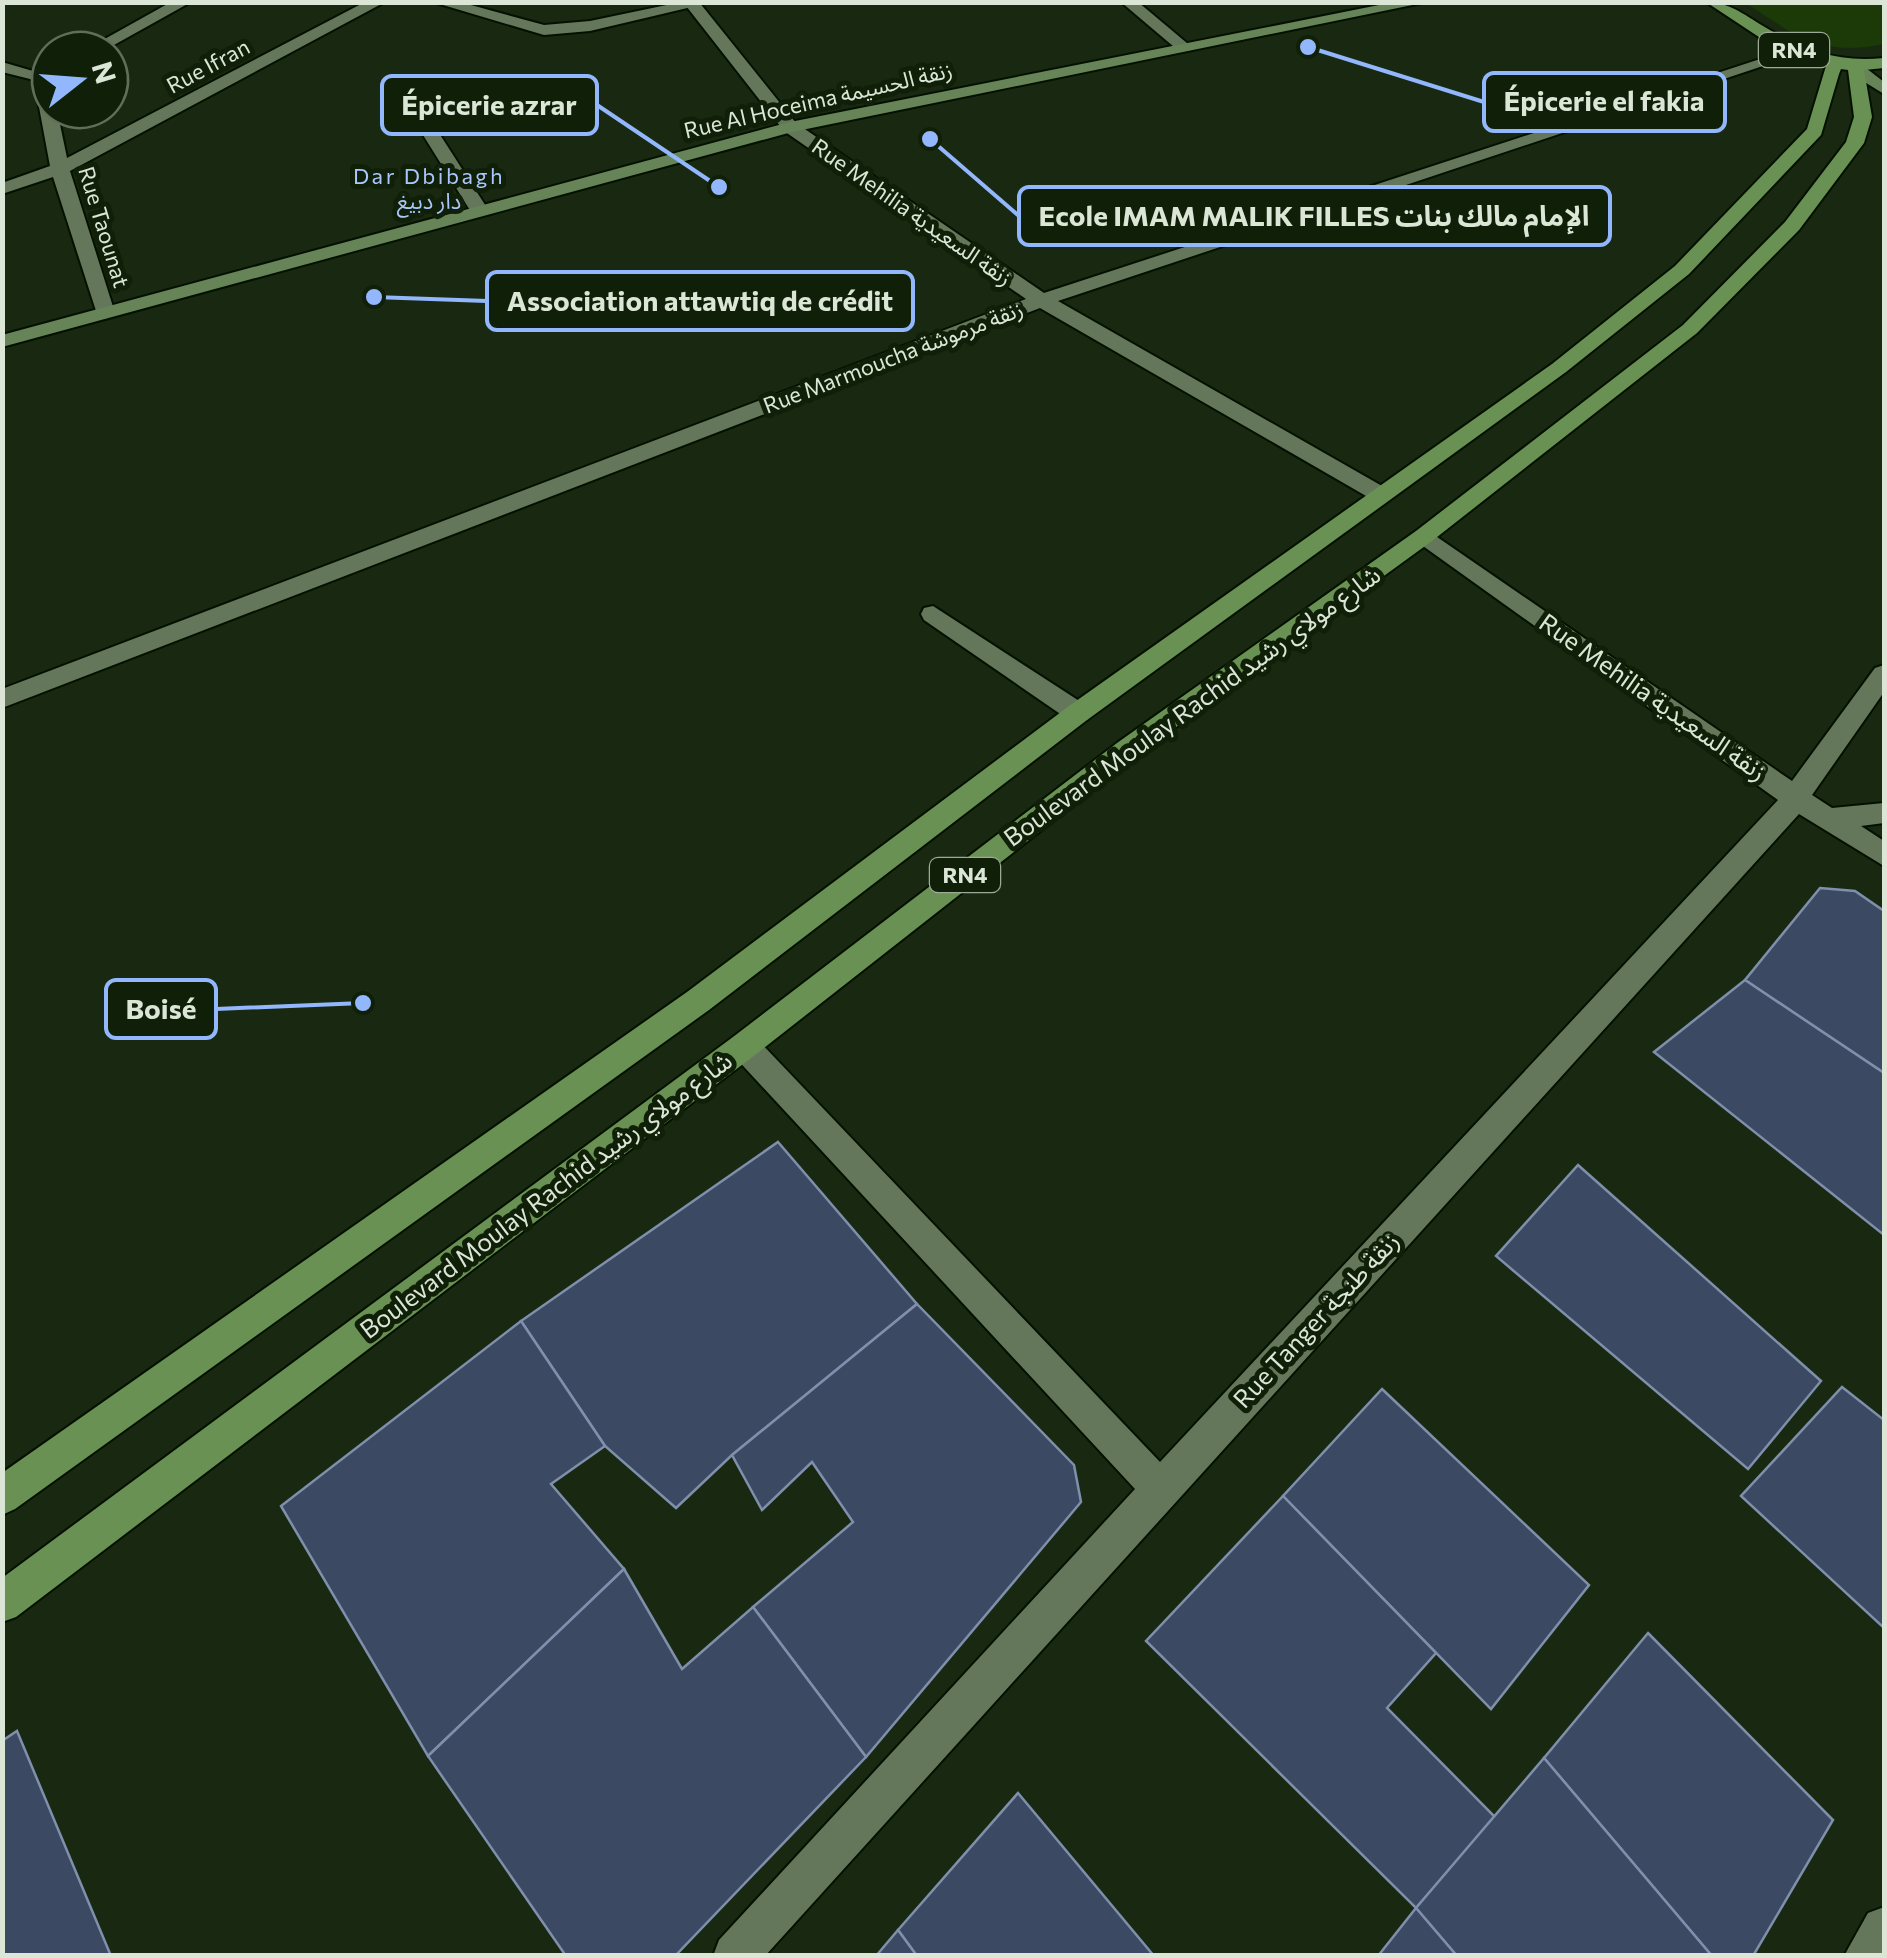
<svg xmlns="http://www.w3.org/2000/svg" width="1887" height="1958" font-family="Commissioner,'Noto Sans Arabic',sans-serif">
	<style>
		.green { fill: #1b3a07 }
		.building { fill: #3c4963; stroke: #7f8fac; stroke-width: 2.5 }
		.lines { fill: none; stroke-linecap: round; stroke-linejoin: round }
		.lane-casing { stroke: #041100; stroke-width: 4 }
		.street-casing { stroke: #041100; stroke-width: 4 }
		.secondary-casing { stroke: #041100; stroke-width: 4 }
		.primary-casing { stroke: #041100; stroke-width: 4 }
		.lane { fill: #64775b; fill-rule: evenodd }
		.street { fill: #64775b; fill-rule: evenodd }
		.secondary { fill: #668458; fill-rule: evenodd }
		.primary { fill: #699154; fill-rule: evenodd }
		.labels { text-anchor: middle; stroke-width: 10; stroke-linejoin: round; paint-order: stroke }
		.shield { fill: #101f08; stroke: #9eaa98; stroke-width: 2.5 }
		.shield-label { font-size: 22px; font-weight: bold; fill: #dbe6d6 }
		.far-street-label { font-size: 22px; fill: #dbe6d6; stroke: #101f08 }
		.far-neighbourhood-label { font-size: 22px; letter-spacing: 2.5px; fill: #aac6fa; stroke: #101f08 }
		.street-label { font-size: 25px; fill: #dbe6d6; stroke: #101f08 }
		.leader { fill: none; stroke: #93b7fd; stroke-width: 4 }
		.callout-dot { fill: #93b7fd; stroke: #101f08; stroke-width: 4 }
		.callout { fill: #101f08; stroke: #93b7fd; stroke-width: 4 }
		.callout-label { font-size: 28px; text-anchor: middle; font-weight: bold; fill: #dbe6d6 }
	</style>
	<rect width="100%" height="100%" fill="#192911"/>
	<path class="green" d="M1746,3H1884V44C1823,57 1795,36 1746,3Z"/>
	<g class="building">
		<polygon points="1820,888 1855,891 1884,911 1884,1073 1745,980"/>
		<polygon points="1745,980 1884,1073 1884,1235 1654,1052"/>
		<polygon points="778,1142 917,1304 732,1455 676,1508 605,1446 521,1321"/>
		<polygon points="1578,1165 1821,1381 1748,1469 1496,1256"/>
		<polygon points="917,1304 1074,1465 1081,1502 866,1757 753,1607 853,1522 812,1462 762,1510 732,1455"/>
		<polygon points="521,1321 605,1446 551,1484 624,1569 428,1756 281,1506"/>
		<polygon points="1842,1387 1884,1420 1884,1628 1741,1496"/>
		<polygon points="1382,1389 1589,1585 1491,1709 1283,1496"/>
		<polygon points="1283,1496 1436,1653 1387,1708 1495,1817 1416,1908 1146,1641"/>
		<polygon points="624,1569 682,1669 753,1607 866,1757 675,1956 566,1956 428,1756"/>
		<polygon points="1648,1633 1833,1820 1753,1956 1712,1956 1544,1758"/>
		<polygon points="17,1731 111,1956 2,1956 2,1741"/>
		<polygon points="1544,1758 1712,1956 1457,1956 1416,1908"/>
		<polygon points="1018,1793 1154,1956 917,1956 898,1930"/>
		<polygon points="1416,1908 1457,1956 1378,1956"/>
		<polygon points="898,1930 917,1956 876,1956"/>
	</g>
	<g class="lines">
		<g class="lane-casing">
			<g id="lane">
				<polygon points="433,2 460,2 544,25 590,21 681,2 700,5 590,31 544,35"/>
				<polygon points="400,91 412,91 489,211 487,215 473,215 398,95"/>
				<polygon points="933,606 1087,706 1091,713 1087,720 1069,720 924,620 921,614 924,608"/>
			</g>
		</g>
		<g class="street-casing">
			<g id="street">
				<polygon points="171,2 191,2 105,50 85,50"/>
				<polygon points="365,2 385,2 70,171 115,313 105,319 98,317 53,177 2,194 2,183 50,166 34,80 2,72 2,62 50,76 50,110 57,110 67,158"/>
				<polygon points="683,2 699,2 796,123 1044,293 1791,49 1805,52 1058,301 1389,490 1392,495 1389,500 1373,500 1040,308 2,708 2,689 1026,299 784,131"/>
				<polygon points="1121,2 1138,2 1194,49 1180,52"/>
				<polygon points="1424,528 1792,781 1875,668 1884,665 1884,692 1812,795 1832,808 1884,803 1884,823 1861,826 1884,841 1884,866 1799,814 765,1956 713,1956 719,1940 1135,1489 733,1055 729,1046 733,1037 744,1033 755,1037 1160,1462 1778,800 1416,541 1412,536"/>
				<polygon points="1884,1907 1884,1956 1844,1956 1868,1913"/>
			</g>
		</g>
		<g class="secondary-casing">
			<g id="secondary">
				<polygon points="1394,2 1427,2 792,132 2,347 2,335 790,122"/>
				<polygon points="1850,65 1862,65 1884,82 1884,94 1850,73"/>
			</g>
		</g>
		<g class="primary-casing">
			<path id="primary" d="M1706,2C1729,2 1743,14 1763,26C1803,50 1837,63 1884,58V68L1864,70L1872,117L1864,143L1799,230L1697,333L1432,541L1135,757L755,1055L16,1617L2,1622V1578L733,1037L1117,743L1416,531L1683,325L1785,222L1846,142L1854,117L1848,70L1841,69L1839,74L1821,135L1689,274L1566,372L1087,720L709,1010L15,1509L2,1515V1473L687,992L1069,706L1552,364L1675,266L1807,129L1826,66L1768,43Z"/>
		</g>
		<use href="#lane" class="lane"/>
		<use href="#street" class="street"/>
		<use href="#secondary" class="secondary"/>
		<use href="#primary" class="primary"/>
	</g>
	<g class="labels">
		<g class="shield">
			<rect x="1759" y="33" width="70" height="34" rx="8"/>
			<rect x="930" y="858" width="70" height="34" rx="8"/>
		</g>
		<g class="shield-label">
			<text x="1794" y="58">RN4</text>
			<text x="965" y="883">RN4</text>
		</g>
		<g class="far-street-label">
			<text transform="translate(208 66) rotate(-28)" y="8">Rue Ifran</text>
			<text transform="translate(818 100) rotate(-13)" y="8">Rue Al Hoceima زنقة الحسيمة</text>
			<text transform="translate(912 212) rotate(35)" y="8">Rue Mehilia زنقة السعيدية</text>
			<text transform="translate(104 227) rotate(73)" y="8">Rue Taounat</text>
			<text transform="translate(893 357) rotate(-21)" y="8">Rue Marmoucha زنقة مرموشة</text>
		</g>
		<g class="far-neighbourhood-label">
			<text x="429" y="184">Dar Dbibagh<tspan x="429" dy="25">دار دبيغ</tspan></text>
		</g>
		<g class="street-label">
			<text transform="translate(1653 697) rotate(35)" y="9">Rue Mehilia زنقة السعيدية</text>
			<text transform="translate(1192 706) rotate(-36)" y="9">Boulevard Moulay Rachid شارع مولاي رشيد</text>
			<text transform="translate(546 1195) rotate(-37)" y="9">Boulevard Moulay Rachid شارع مولاي رشيد</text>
			<text transform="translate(1316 1320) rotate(-47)" y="9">Rue Tanger زنقة طنجة</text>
		</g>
	</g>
	<path class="leader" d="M1308 47L1484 102M719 187L597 105M930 139L1019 216M374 297L487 301M363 1003L216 1009"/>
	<g class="callout-dot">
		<circle cx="1308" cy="47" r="10"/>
		<circle cx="719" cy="187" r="10"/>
		<circle cx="930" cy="139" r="10"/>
		<circle cx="374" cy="297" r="10"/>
		<circle cx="363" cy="1003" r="10"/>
	</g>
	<g class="callout">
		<rect x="1484" y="73" width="241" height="58" rx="10"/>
		<rect x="382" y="76" width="215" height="58" rx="10"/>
		<rect x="1019" y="187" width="591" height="58" rx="10"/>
		<rect x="487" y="272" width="426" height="58" rx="10"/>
		<rect x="106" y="980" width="110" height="58" rx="10"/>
	</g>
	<g class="callout-label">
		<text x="1604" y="111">Épicerie el fakia</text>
		<text x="489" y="115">Épicerie azrar</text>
		<text x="1314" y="226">Ecole IMAM MALIK FILLES الإمام مالك بنات</text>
		<text x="700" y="311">Association attawtiq de crédit</text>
		<text x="161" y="1019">Boisé</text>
	</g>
	<rect width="1887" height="1958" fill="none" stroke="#dbe6d6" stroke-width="10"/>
	<g transform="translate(80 80) rotate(73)"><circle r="48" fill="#101f08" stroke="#616f5a" stroke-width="2.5"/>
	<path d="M0-8L18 38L0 25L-18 38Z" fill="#93b7fd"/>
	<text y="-15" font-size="28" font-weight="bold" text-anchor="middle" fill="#dbe6d6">N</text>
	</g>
</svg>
